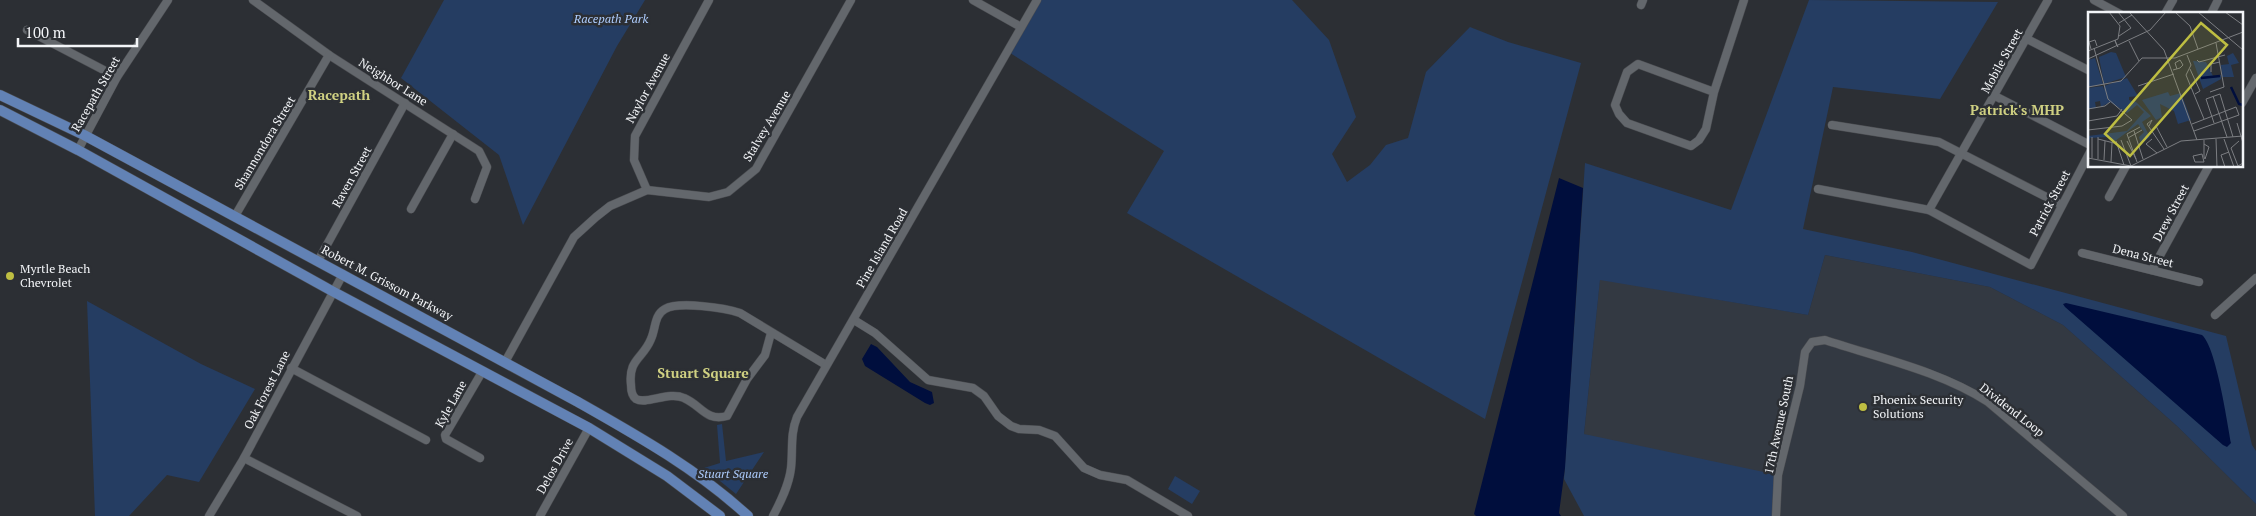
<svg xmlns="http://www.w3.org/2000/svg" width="2256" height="516" font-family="'PT Serif',serif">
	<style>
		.built { fill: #333942 }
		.green { fill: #253d62 }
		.water { fill: #000e3d }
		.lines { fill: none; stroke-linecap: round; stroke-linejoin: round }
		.minor-casing { stroke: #4a4c50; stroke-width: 9 }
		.major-casing { stroke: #4a4c50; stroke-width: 11 }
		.minor { stroke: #63676c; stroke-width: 8 }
		.major { stroke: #6282b5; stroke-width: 10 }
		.poi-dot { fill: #bebe42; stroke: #2c2f34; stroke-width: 2 }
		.labels { text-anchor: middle; stroke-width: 5; stroke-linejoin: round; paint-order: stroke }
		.park-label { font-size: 12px; font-style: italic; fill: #afceff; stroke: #2c2f34 }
		.street-label { font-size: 12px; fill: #f3f5f8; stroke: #2c2f34 }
		.poi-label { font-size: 12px; fill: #f3f5f8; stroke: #2c2f34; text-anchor: start }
		.neighbourhood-label { font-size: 14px; font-weight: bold; fill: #cfd082; stroke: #2c2f34 }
		.inset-river { fill: none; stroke: #000e3d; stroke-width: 2.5 }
		.inset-road { fill: none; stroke: #7c7e82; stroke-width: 1 }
		.view { fill: #bebe42; fill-opacity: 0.15; stroke: #bebe42; stroke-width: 2.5 }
		.inset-edge { fill: none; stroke: #f3f5f8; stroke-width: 2.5 }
	</style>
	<rect width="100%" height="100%" fill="#2c2f34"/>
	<polygon class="built" points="1825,255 1990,287 2063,325 2177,426 2256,504 2256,516 1778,516 1584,434 1600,279 1808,315"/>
	<g class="green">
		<polygon points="444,0 645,0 617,46 523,225 499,155 401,78"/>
		<polygon points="1037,0 1292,0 1329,40 1356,117 1332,154 1347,182 1370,165 1386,145 1408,138 1426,72 1470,27 1508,42 1581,63 1485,419 1127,213 1164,151 1007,51"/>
		<polygon points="1809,0 1998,2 1940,99 1833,87 1803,229 1912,252 2226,336 2252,445 2256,451 2256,504 2177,426 2063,325 1990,287 1825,255 1808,315 1600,280 1584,434 1778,475 1776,516 1584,516 1564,479 1585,163 1731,210"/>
		<polygon points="87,301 201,364 255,389 199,482 167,475 129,516 95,516"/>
		<polygon points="722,424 726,461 764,452 736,494 704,468 720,463 717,425"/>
		<polygon points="1175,476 1200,491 1192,504 1168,489"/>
	</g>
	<g class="water">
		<polygon points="1559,178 1583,188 1565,468 1559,513 1561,516 1476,516 1474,514"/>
		<path d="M2066,303L2202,335C2216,347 2227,421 2231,443L2227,447L2223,445L2065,307L2063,304Z"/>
		<polygon points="871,344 877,347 910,382 932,392 934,403 930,405 925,403 865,366 862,359"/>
	</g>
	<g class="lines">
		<g class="minor-casing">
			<g id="minor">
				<polyline points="253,0 329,55 479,151 487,167 475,199"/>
				<polyline points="973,0 1021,27"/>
				<polyline points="2094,0 2120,14"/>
				<polyline points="1641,5 1643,0"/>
				<polyline points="2165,14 2173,0"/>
				<polyline points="2211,14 2218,0"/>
				<polyline points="27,30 117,77"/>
				<polyline points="2027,39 2090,71"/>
				<polyline points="1714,92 1638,64 1627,72 1615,105 1619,114 1627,123 1691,146 1699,140 1706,129 1714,92 1744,0"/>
				<polyline points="1995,96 2090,145"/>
				<polyline points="2242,103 2256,78"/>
				<polyline points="1832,125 1939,142 2062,205"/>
				<polyline points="78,150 117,77 168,0"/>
				<polyline points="1818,189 1929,210 2031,265 2090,152"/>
				<polyline points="647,190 634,160 635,136 709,0"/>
				<polyline points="2109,197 2126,166"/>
				<polyline points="411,209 453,134"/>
				<polyline points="1929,210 2048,0"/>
				<polyline points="235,216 329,55"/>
				<polyline points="2082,253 2199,282"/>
				<polyline points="318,261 405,103"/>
				<polyline points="2152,270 2209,166"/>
				<polyline points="2215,315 2256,278"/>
				<polyline points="854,320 875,333 928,380 973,388 984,396 998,416 1011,426 1019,429 1039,430 1055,436 1084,468 1100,475 1127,480 1188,516"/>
				<path d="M771,333L765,355L747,379L727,416C706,422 701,405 684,398C669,391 646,405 636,399C632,396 631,390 631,385C628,359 643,359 651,339C656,328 654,315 665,309C679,301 725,308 740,313L826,365"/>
				<polyline points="505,362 574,237 596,217 610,206 647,190 709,197 728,192 756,169 851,0"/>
				<polyline points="291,368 426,440"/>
				<polyline points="244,458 357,516"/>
				<polyline points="480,458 446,439 445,435 482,372"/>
				<polyline points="209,516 244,458 343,274"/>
				<polyline points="540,516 589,428"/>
				<path d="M773,516C781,501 789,485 791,468C793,450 790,434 797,417L1037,0"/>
				<path d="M1776,516L1778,475L1800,386L1805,352L1812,342L1825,340C1879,358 1940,371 1988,402L2123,516"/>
			</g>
		</g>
		<g class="major-casing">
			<g id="major">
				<path d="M0,95L84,135L578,402C638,436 697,469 748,516"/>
				<polyline points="0,110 78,150 332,291 589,428 667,476 720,516"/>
			</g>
		</g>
		<use href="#minor" class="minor"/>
		<use href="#major" class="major"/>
	</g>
	<g class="poi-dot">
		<circle cx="10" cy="276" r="5"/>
		<circle cx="1863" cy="407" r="5"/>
	</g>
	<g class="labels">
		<g class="park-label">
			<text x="611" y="23">Racepath Park</text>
			<text x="733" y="478">Stuart Square</text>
		</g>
		<g class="street-label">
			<text transform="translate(2002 61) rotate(-61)" y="4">Mobile Street</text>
			<text transform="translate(393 82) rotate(32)" y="4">Neighbor Lane</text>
			<text transform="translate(648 88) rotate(-61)" y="4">Naylor Avenue</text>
			<text transform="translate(96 94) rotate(-60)" y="4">Racepath Street</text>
			<text transform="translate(767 126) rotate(-59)" y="4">Stalvey Avenue</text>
			<text transform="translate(265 143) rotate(-59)" y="4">Shannondora Street</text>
			<text transform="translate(352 177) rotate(-61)" y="4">Raven Street</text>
			<text transform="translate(2050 203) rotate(-62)" y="4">Patrick Street</text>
			<text transform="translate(2171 213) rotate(-62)" y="4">Drew Street</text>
			<text transform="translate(882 248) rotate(-60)" y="4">Pine Island Road</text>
			<text transform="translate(2143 256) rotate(14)" y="4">Dena Street</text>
			<text transform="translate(387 283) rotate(28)" y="4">Robert M. Grissom Parkway</text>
			<text transform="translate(267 390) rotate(-63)" y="4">Oak Forest Lane</text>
			<text transform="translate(451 404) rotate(-61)" y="4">Kyle Lane</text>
			<text transform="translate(2012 410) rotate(38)" y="4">Dividend Loop</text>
			<text transform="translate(1779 425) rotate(-78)" y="4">17th Avenue South</text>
			<text transform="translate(555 466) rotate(-61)" y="4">Delos Drive</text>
		</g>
		<g class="poi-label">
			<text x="20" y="273">Myrtle Beach<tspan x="20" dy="14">Chevrolet</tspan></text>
			<text x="1873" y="404">Phoenix Security<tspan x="1873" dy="14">Solutions</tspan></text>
		</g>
		<g class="neighbourhood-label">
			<text x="339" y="100">Racepath</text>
			<text x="2017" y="115">Patrick's MHP</text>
			<text x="703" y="378">Stuart Square</text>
		</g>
	</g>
	<g transform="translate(2088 12)">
		<rect width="155" height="155" fill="#2c2f34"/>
		<path d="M23,40L28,41L38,65L16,72L11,45ZM145,41L151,51L143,53L146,65H134L133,53L141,52L139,44ZM7,46L15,72L0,75V48ZM105,49L118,50L125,64L133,63V67L115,77ZM39,66L50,84L41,85V88L48,90L63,104L54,110L62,125L53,132L51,125L56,120L50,112L27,129L20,125L2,126L0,141V124L39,119L56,100L49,93L39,101L22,90L13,95L12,89L7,90L8,96L0,97V76L15,74L16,78V74ZM80,80L82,84L93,81L103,108L90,112L86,99L72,92L74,105L68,108L54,88Z" fill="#253d62"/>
		<path class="inset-river" d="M113,66L132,64M143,75L151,92L155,93"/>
		<path class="inset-road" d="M30,0L43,16L31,24M41,0L76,38L109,128M87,0L102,14L110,37M110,0L155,38M137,0L155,13M31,11L44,3M27,28V29L30,35L29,34ZM41,29L51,49M3,37L1,30L7,28L9,34M0,39L30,27L32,14L21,0M99,43L103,53L98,63L116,107M0,47L62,18L78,0M109,48L111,50L137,43M102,57L112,79L107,82M85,58L92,56L95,53L92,48L87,51L89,57M123,60V52L132,50M50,74L86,62M0,75L33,69L54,46H87L155,20M122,80L136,75L128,31M125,84L139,125M0,97L17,94L22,90M0,109L29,104L34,97M126,111L118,87L132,82L145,125M149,111L155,131M104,112L148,95L151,103L106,119M61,114L64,108L59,112L76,137M68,114L79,135M0,118L34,114L44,108L20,87L6,36M46,119L55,147M4,125V146M40,126L54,118M10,127L26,131M64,127L58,132L69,141M128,127L129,155M136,127L146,155M33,128L43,154M116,128V145L117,147L121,135L116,132M28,129L36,153M39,129L48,147M151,129L143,136L150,154L155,151M114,142L116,150H107L105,144ZM0,146L43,154L93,129L155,124M10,147V125M16,148L17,129M23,150L24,131M49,150L39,122L52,115M137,155L133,143L141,140"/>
		<path class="view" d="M113,11L139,33L42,144L17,122Z"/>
		<rect width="155" height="155" class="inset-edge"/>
	</g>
	<path d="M18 38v8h119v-8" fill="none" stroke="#f3f5f8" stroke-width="2.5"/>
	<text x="25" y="38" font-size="15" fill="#f3f5f8" stroke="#2c2f34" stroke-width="4" paint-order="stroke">100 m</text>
</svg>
